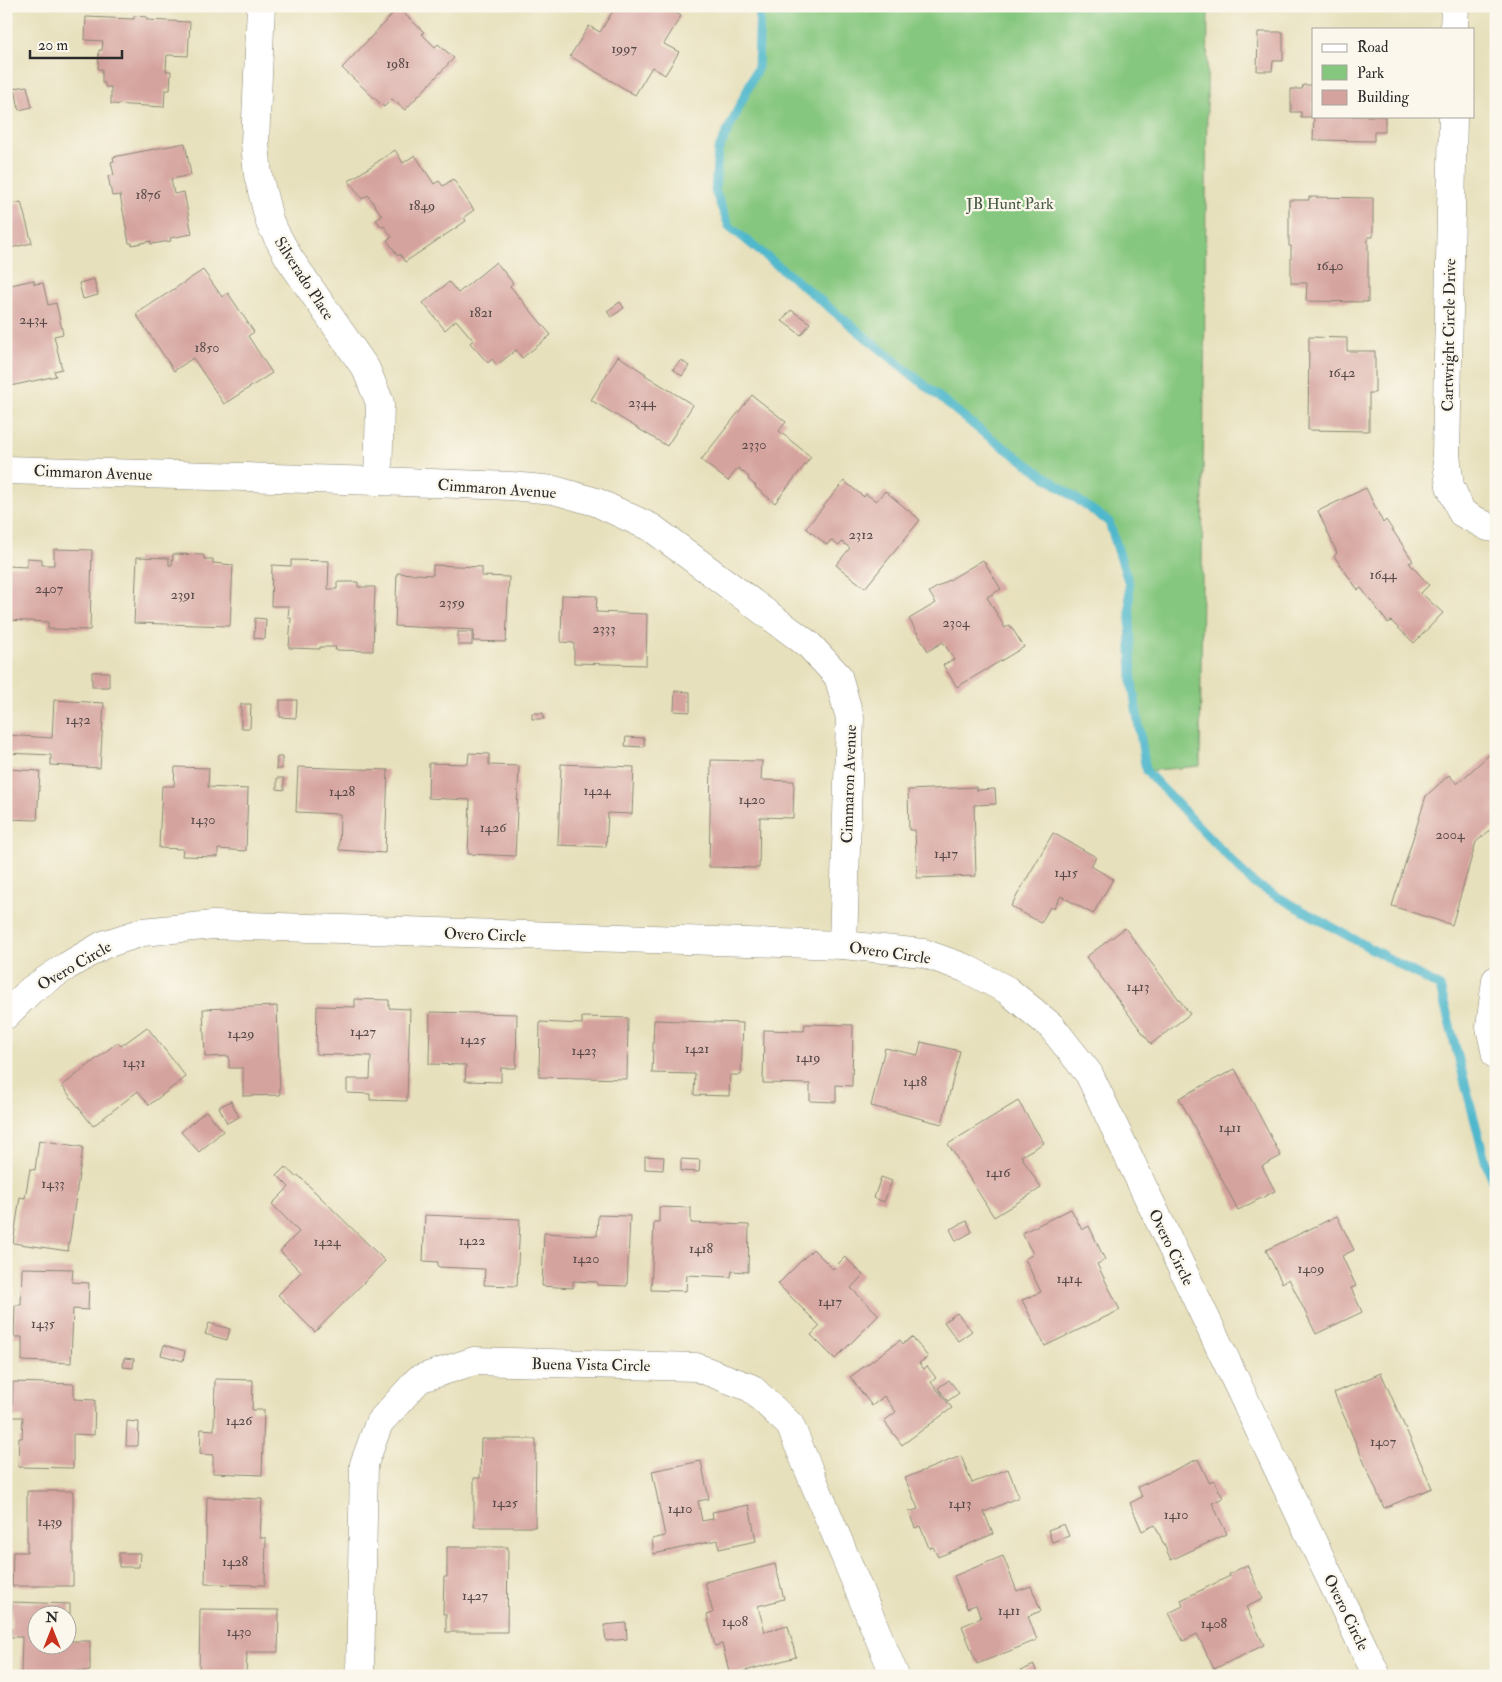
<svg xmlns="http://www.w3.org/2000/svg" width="1502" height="1682" font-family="'IM FELL Double Pica',serif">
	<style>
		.green { fill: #86c77f; stroke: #587955 }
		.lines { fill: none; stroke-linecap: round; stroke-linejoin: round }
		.stream { stroke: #4fb8cc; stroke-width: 9 }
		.building { fill: #d5a39e; fill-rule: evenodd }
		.minor-casing { stroke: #898674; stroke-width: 29 }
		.minor { stroke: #fff; stroke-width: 28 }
		.labels { text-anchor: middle; stroke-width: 4.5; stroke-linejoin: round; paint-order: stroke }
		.number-label { font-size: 14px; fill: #564948 }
		.park-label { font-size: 16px; fill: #465a44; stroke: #fbf7ec }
		.street-label { font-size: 16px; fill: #2b2b2b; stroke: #fbf7ec }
	</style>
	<rect width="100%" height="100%" fill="#fbf7ec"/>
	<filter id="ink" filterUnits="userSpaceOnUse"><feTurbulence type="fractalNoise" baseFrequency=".02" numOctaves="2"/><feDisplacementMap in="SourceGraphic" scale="10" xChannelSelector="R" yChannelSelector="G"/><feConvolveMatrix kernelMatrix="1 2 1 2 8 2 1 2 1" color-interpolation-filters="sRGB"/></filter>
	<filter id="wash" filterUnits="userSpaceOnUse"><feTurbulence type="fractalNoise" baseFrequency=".0096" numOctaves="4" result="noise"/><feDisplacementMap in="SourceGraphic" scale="20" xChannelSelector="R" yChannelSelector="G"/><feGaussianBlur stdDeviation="1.12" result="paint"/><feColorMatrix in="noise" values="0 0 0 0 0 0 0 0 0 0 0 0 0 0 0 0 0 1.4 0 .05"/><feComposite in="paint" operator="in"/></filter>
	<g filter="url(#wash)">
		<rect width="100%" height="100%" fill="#e7e0bc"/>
		<polygon class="green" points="760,6 1208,6 1200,766 1146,771 1132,683 1129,584 1109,522 981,431 729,226 715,191 718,151 758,67"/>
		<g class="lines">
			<polyline class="stream" points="760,6 758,67 718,151 715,191 729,226 981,431 1109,522 1129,584 1132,683 1146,771 1253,883 1440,987 1486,1164 1496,1187"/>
		</g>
		<g id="blocks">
			<g class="building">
				<polygon points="616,6 665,6 681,16 664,44 679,52 665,75 652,67 635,95 570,56 589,26 600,32"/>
				<polygon points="398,8 424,32 422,34 435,47 438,44 454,58 405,110 392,99 384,107 342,68"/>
				<polygon points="134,16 147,17 147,20 190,22 188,56 167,55 166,71 171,71 170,90 165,90 164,107 111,104 111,87 105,87 105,83 102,83 102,69 98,69 99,50 102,50 103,41 85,40 86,17 134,19"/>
				<polygon points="1258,32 1283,32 1283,61 1273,61 1272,71 1257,71"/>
				<polygon points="1303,85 1313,85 1313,117 1301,117 1301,112 1291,112 1291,89 1302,89"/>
				<polygon points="27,86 32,107 19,110 15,88"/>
				<polygon points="1314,116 1385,116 1385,132 1374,132 1374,141 1313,140"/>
				<polygon points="185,143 191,175 171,179 174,194 184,192 192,234 170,238 171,241 151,244 151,241 132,245 132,243 129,243 120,195 112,196 108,176 114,175 111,162 114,161 113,157"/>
				<polygon points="395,150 403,163 415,155 434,184 439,181 443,186 453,179 474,210 464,217 466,221 405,262 400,254 398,256 387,240 392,237 384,226 382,227 376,220 382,216 368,195 362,199 349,181"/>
				<polygon points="1309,197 1373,198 1373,237 1368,237 1368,302 1306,301 1307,283 1291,283 1291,246 1289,246 1289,200 1309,200"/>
				<polygon points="6,201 8,205 21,202 32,243 6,249"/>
				<polygon points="496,262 513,283 510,286 551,335 522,358 516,350 497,365 492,359 488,363 470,343 473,340 456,320 445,330 423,303 449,282 458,293"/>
				<polygon points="203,270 222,297 228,293 254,332 248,336 272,373 224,404 193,358 174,371 136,314"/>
				<polygon points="94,279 98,295 83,299 79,283"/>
				<polygon points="34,280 34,284 43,283 48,305 56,303 63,334 54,336 62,369 54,371 56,376 6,387 6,286"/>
				<polygon points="620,302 624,308 611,317 607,311"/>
				<polygon points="791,310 810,323 801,335 782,321"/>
				<polygon points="1309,337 1347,338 1347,351 1375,351 1375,393 1369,393 1369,431 1308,430"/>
				<polygon points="618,356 646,374 645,375 693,405 667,446 591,400"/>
				<polygon points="681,360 689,366 682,376 673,369"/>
				<polygon points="752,395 786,422 779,431 811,457 775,503 755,487 756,486 748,479 749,477 738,468 728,481 701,460"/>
				<polygon points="844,481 864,497 866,494 876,501 885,491 920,520 865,588 836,565 850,548 842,542 839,546 831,540 827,545 806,528"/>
				<polygon points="1366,488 1383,523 1386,520 1413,561 1409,563 1429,585 1421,593 1443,613 1414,643 1391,621 1388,623 1361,588 1358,590 1334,556 1337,553 1318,511"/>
				<polygon points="54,549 92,550 90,630 48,629 48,622 6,620 8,566 27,567 27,558 42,559 42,565 54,565"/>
				<polygon points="173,554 204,555 204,559 213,559 213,563 233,565 230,626 134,623 137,557 169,558 169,565 172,565"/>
				<polygon points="291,560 329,561 328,589 337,589 337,582 358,582 358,587 375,587 373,651 335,650 336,647 320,647 320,649 289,648 291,618 288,618 289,606 271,606 272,565 291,566"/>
				<polygon points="983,560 1001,589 987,597 1005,628 1010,625 1024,647 957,687 943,665 954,659 943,642 928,651 909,619 936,603 929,592"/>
				<polygon points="433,565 482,567 482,576 509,577 506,642 473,641 474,630 395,626 397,573 433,575"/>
				<polygon points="562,595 597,596 596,612 647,614 646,665 574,663 574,643 561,642"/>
				<polygon points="255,618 266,619 265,639 254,638"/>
				<rect x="458" y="632" width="14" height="13"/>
				<rect x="92" y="672" width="17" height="15"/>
				<polygon points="675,691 690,692 690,712 674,711"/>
				<polygon points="54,700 104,703 100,768 51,765 51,755 6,753 6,735 52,738"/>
				<polygon points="280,700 297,700 296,718 280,717"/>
				<polygon points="241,704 251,704 250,728 241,728"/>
				<polygon points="532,713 543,713 544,719 532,719"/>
				<polygon points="626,737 644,738 644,747 625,746"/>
				<polygon points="1492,752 1496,757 1496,825 1476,842 1452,925 1392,906 1426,796 1449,775 1457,784"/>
				<polygon points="469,753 489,754 489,765 519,766 515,856 468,854 470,800 428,798 429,763 468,764"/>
				<polygon points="277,757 282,757 282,769 276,769"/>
				<polygon points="711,760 762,761 761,780 794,781 793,818 760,817 759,868 709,867"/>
				<polygon points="561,764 634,767 632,814 608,813 606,847 558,845"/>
				<polygon points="175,767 209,768 208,787 248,789 246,851 218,849 218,857 182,856 183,849 159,848 162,786 174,786"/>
				<polygon points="298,767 388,770 385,853 339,850 340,814 296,812"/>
				<polygon points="6,769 40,771 37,820 6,819"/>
				<polygon points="277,778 284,778 284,790 277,789"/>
				<polygon points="976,787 976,790 995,789 996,804 974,805 976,876 917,878 915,830 909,830 908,790"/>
				<polygon points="1053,833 1096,857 1091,866 1113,879 1093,914 1061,896 1053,909 1050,907 1041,923 1011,906"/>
				<polygon points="1125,928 1190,1014 1151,1044 1086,957"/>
				<polygon points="355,999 389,1000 389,1008 410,1009 407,1101 370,1100 370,1094 347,1093 347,1079 370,1079 371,1056 316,1054 317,1006 355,1007"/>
				<polygon points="277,1006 280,1095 243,1096 243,1068 229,1068 229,1056 205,1057 203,1009"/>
				<polygon points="430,1012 517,1014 516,1068 501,1068 501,1082 465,1081 466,1065 429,1064"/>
				<polygon points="582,1017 628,1018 627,1079 539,1077 540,1022 582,1024"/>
				<polygon points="654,1020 743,1023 741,1075 730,1075 729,1096 694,1095 695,1074 652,1073"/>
				<polygon points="805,1024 853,1025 852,1086 836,1085 836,1102 810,1101 810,1084 763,1083 764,1030 804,1031"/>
				<polygon points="147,1027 186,1077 149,1105 138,1091 93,1126 62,1086 118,1042 121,1046"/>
				<polygon points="921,1042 960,1051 942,1124 871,1106 885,1048 918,1055"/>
				<polygon points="1235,1069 1281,1156 1262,1166 1275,1191 1238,1210 1179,1098"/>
				<polygon points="231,1101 239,1117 227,1123 219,1107"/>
				<polygon points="1018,1101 1044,1143 1021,1156 1041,1188 994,1217 948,1144"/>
				<polygon points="206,1111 223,1131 199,1152 181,1132"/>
				<polygon points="39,1140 83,1147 68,1251 13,1243 20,1197 25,1198 30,1169 35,1170"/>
				<polygon points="645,1156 664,1157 663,1170 645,1169"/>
				<polygon points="681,1159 700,1160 699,1172 681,1171"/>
				<polygon points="285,1167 296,1177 298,1175 385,1261 315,1332 278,1295 301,1272 280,1251 299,1232 272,1204 289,1187 277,1175"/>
				<polygon points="881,1177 892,1181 884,1202 874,1198"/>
				<polygon points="659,1207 691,1208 691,1223 749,1225 748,1272 732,1271 731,1277 687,1275 686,1291 651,1290 654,1222 659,1222"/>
				<polygon points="1071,1209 1082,1230 1089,1226 1105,1260 1097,1264 1120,1310 1045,1346 1022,1300 1041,1292 1025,1259 1033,1254 1022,1233"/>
				<polygon points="425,1215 520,1219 517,1286 484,1285 485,1269 438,1267 438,1262 423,1261"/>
				<polygon points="598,1215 630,1216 627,1286 597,1285 597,1282 573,1281 573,1288 542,1286 544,1233 597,1236"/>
				<polygon points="1337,1216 1354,1250 1342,1256 1356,1286 1351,1288 1362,1312 1316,1334 1289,1279 1282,1283 1266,1250"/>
				<polygon points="967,1221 972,1232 956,1241 950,1229"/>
				<polygon points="813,1249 833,1269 845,1257 863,1275 851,1288 879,1315 835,1359 811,1335 820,1326 778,1284"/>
				<polygon points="22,1268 73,1269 72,1282 89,1283 88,1310 73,1309 71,1363 22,1361 22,1337 14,1337 15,1305 21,1305"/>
				<polygon points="957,1313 972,1331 958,1341 944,1322"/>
				<polygon points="209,1323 230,1329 227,1340 205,1334"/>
				<polygon points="912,1337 928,1357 919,1363 924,1369 927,1366 936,1378 931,1382 952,1408 902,1445 884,1421 896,1412 884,1396 872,1406 850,1377 900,1340 903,1344"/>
				<polygon points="164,1345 185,1351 183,1361 161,1355"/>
				<polygon points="124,1358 134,1359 133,1368 123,1367"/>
				<polygon points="1381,1373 1432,1488 1384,1508 1334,1393"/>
				<polygon points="215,1379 253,1380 252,1410 264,1410 262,1475 213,1473 213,1455 200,1454 201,1429 214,1430"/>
				<polygon points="949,1380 959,1393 948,1401 938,1388"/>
				<polygon points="13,1382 74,1384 74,1399 95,1400 94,1435 73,1434 73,1468 18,1467 19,1438 22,1438 23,1417 12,1417"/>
				<polygon points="127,1421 139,1422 138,1446 126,1446"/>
				<polygon points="481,1439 536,1439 535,1527 474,1527 474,1478 480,1478"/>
				<polygon points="961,1456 972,1483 1008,1469 1019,1497 984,1512 993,1534 938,1557 933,1547 929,1548 920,1526 915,1528 909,1512 918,1509 905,1478"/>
				<polygon points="1198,1459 1209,1482 1214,1480 1223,1498 1212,1503 1227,1534 1171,1560 1155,1525 1142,1531 1130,1503 1142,1497 1138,1487"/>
				<polygon points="701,1461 709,1499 698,1501 702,1521 713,1519 712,1512 749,1505 756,1541 719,1549 718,1540 654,1554 652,1539 665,1536 652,1471"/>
				<polygon points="27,1491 73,1491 73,1586 12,1586 13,1552 27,1552"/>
				<polygon points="207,1497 262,1499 260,1538 266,1538 265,1585 205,1584"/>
				<polygon points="1064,1524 1069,1536 1052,1542 1048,1530"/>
				<polygon points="447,1547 508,1547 507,1632 446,1632 446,1614 443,1614 444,1577 447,1577"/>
				<polygon points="119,1553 140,1553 139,1567 119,1567"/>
				<polygon points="1003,1556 1017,1591 1031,1586 1041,1611 1028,1616 1037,1640 977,1664 962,1626 981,1618 976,1605 967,1608 954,1576"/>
				<polygon points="775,1564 784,1599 758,1606 765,1632 788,1626 796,1657 730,1675 722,1644 715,1646 707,1615 713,1613 705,1582"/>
				<polygon points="1247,1565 1263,1599 1246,1607 1264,1645 1214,1669 1197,1634 1183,1641 1169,1613 1183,1606 1181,1600 1230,1576 1229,1574"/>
				<path d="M12,1602L70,1604V1641H90V1671H69V1676H21L22,1637H11ZM38,1614H68V1644H38Z"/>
				<polygon points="200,1609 279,1610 278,1652 247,1652 246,1676 199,1676"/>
				<polygon points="626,1623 627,1639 606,1641 604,1625"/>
				<polygon points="1034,1665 1038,1676 1009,1676"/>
			</g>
		</g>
	</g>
	<g filter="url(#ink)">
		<use href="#blocks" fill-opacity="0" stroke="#898674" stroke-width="1"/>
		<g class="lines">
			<g class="minor-casing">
				<g id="minor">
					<polyline points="261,6 255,143 258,175 270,223 289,258 366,369 380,403 378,481"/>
					<polyline points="1454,29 1455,6"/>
					<polyline points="1453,116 1446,455 1450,486 1462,513 1488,527 1496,528"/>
					<polyline points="6,470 378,481 511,486 554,490 596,502 652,528 809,645 838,676 850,718 843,945"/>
					<polyline points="1496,980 1490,1027 1496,1055"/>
					<polyline points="6,1015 31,990 67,966 103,945 143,932 213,925 843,945 923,953 965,968 1007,990 1051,1026 1089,1074 1377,1676"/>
					<polyline points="360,1676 364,1464 379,1423 419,1379 474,1361 696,1367 751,1388 790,1425 895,1676"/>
				</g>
			</g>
			<use href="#minor" class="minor"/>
		</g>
	</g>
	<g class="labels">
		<g class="number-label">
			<text x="624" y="53">1997</text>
			<text x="398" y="68">1981</text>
			<text x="148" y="199">1876</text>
			<text x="422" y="210">1849</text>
			<text x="1330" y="270">1640</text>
			<text x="481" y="317">1821</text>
			<text x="33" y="324">2434</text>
			<text x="207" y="352">1850</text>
			<text x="1342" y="377">1642</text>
			<text x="642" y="407">2344</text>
			<text x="754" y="449">2330</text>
			<text x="861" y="539">2312</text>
			<text x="1383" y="579">1644</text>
			<text x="49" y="593">2407</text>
			<text x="183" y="599">2391</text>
			<text x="452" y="607">2359</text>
			<text x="956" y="627">2304</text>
			<text x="604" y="633">2333</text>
			<text x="78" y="724">1432</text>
			<text x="597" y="795">1424</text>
			<text x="342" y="796">1428</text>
			<text x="752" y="804">1420</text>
			<text x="203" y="824">1430</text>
			<text x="493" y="832">1426</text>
			<text x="1450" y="839">2004</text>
			<text x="946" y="858">1417</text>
			<text x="1066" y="877">1415</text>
			<text x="1138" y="991">1413</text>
			<text x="363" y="1036">1427</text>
			<text x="241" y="1038">1429</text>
			<text x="473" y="1044">1425</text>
			<text x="697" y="1053">1421</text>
			<text x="584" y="1055">1423</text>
			<text x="808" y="1062">1419</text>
			<text x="134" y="1067">1431</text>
			<text x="915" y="1086">1418</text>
			<text x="1230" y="1132">1411</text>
			<text x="998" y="1177">1416</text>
			<text x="53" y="1188">1433</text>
			<text x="472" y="1245">1422</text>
			<text x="327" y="1246">1424</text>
			<text x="701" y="1253">1418</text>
			<text x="586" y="1263">1420</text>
			<text x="1311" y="1273">1409</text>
			<text x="1069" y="1283">1414</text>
			<text x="830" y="1306">1417</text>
			<text x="43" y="1328">1435</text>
			<text x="239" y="1425">1426</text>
			<text x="1383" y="1446">1407</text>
			<text x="505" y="1507">1425</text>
			<text x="960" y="1508">1413</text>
			<text x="680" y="1513">1410</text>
			<text x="1176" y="1519">1410</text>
			<text x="50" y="1526">1439</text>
			<text x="235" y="1566">1428</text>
			<text x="475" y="1600">1427</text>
			<text x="1009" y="1615">1411</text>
			<text x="735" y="1626">1408</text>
			<text x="1214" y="1628">1408</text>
			<text x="239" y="1636">1430</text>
		</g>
		<g class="park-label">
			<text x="1010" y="209">JB Hunt Park</text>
		</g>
		<g class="street-label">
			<text transform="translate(305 278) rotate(57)" y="6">Silverado Place</text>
			<text transform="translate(1448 335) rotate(-89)" y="6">Cartwright Circle Drive</text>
			<text transform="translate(93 472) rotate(2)" y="6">Cimmaron Avenue</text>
			<text transform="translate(497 488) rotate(4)" y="6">Cimmaron Avenue</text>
			<text transform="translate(848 784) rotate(-88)" y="6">Cimmaron Avenue</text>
			<text transform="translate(485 934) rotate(2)" y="6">Overo Circle</text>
			<text transform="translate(890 952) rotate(8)" y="6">Overo Circle</text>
			<text transform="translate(74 965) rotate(-30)" y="6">Overo Circle</text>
			<text transform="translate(1172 1247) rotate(64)" y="6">Overo Circle</text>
			<text transform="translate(591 1364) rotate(1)" y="6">Buena Vista Circle</text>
			<text transform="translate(1347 1612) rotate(64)" y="6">Overo Circle</text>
		</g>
	</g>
	<rect width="1502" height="1682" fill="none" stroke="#fbf7ec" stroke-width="25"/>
	<rect x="1312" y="28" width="162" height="90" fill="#fbf7ec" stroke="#a8a59f"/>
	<rect x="1322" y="44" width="25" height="8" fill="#ffffff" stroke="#a8a59f"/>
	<text x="1357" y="52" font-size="15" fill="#2b2b2b">Road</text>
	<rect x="1322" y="65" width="25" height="15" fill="#86c77f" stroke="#a8a59f"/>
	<text x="1357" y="78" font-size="15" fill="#2b2b2b">Park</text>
	<rect x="1322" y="90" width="25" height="15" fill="#d5a39e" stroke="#a8a59f"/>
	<text x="1357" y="102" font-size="15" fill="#2b2b2b">Building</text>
	<g transform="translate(52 1630)"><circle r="24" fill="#fbf7ec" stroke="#a8a59f"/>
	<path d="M0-4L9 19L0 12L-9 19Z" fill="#c8321e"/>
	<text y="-8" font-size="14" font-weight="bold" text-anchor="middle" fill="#2b2b2b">N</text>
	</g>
	<path d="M30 50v8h92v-8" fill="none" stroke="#2b2b2b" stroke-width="2.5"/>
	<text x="38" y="50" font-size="15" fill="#2b2b2b" stroke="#fbf7ec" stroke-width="4" paint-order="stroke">20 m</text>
</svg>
